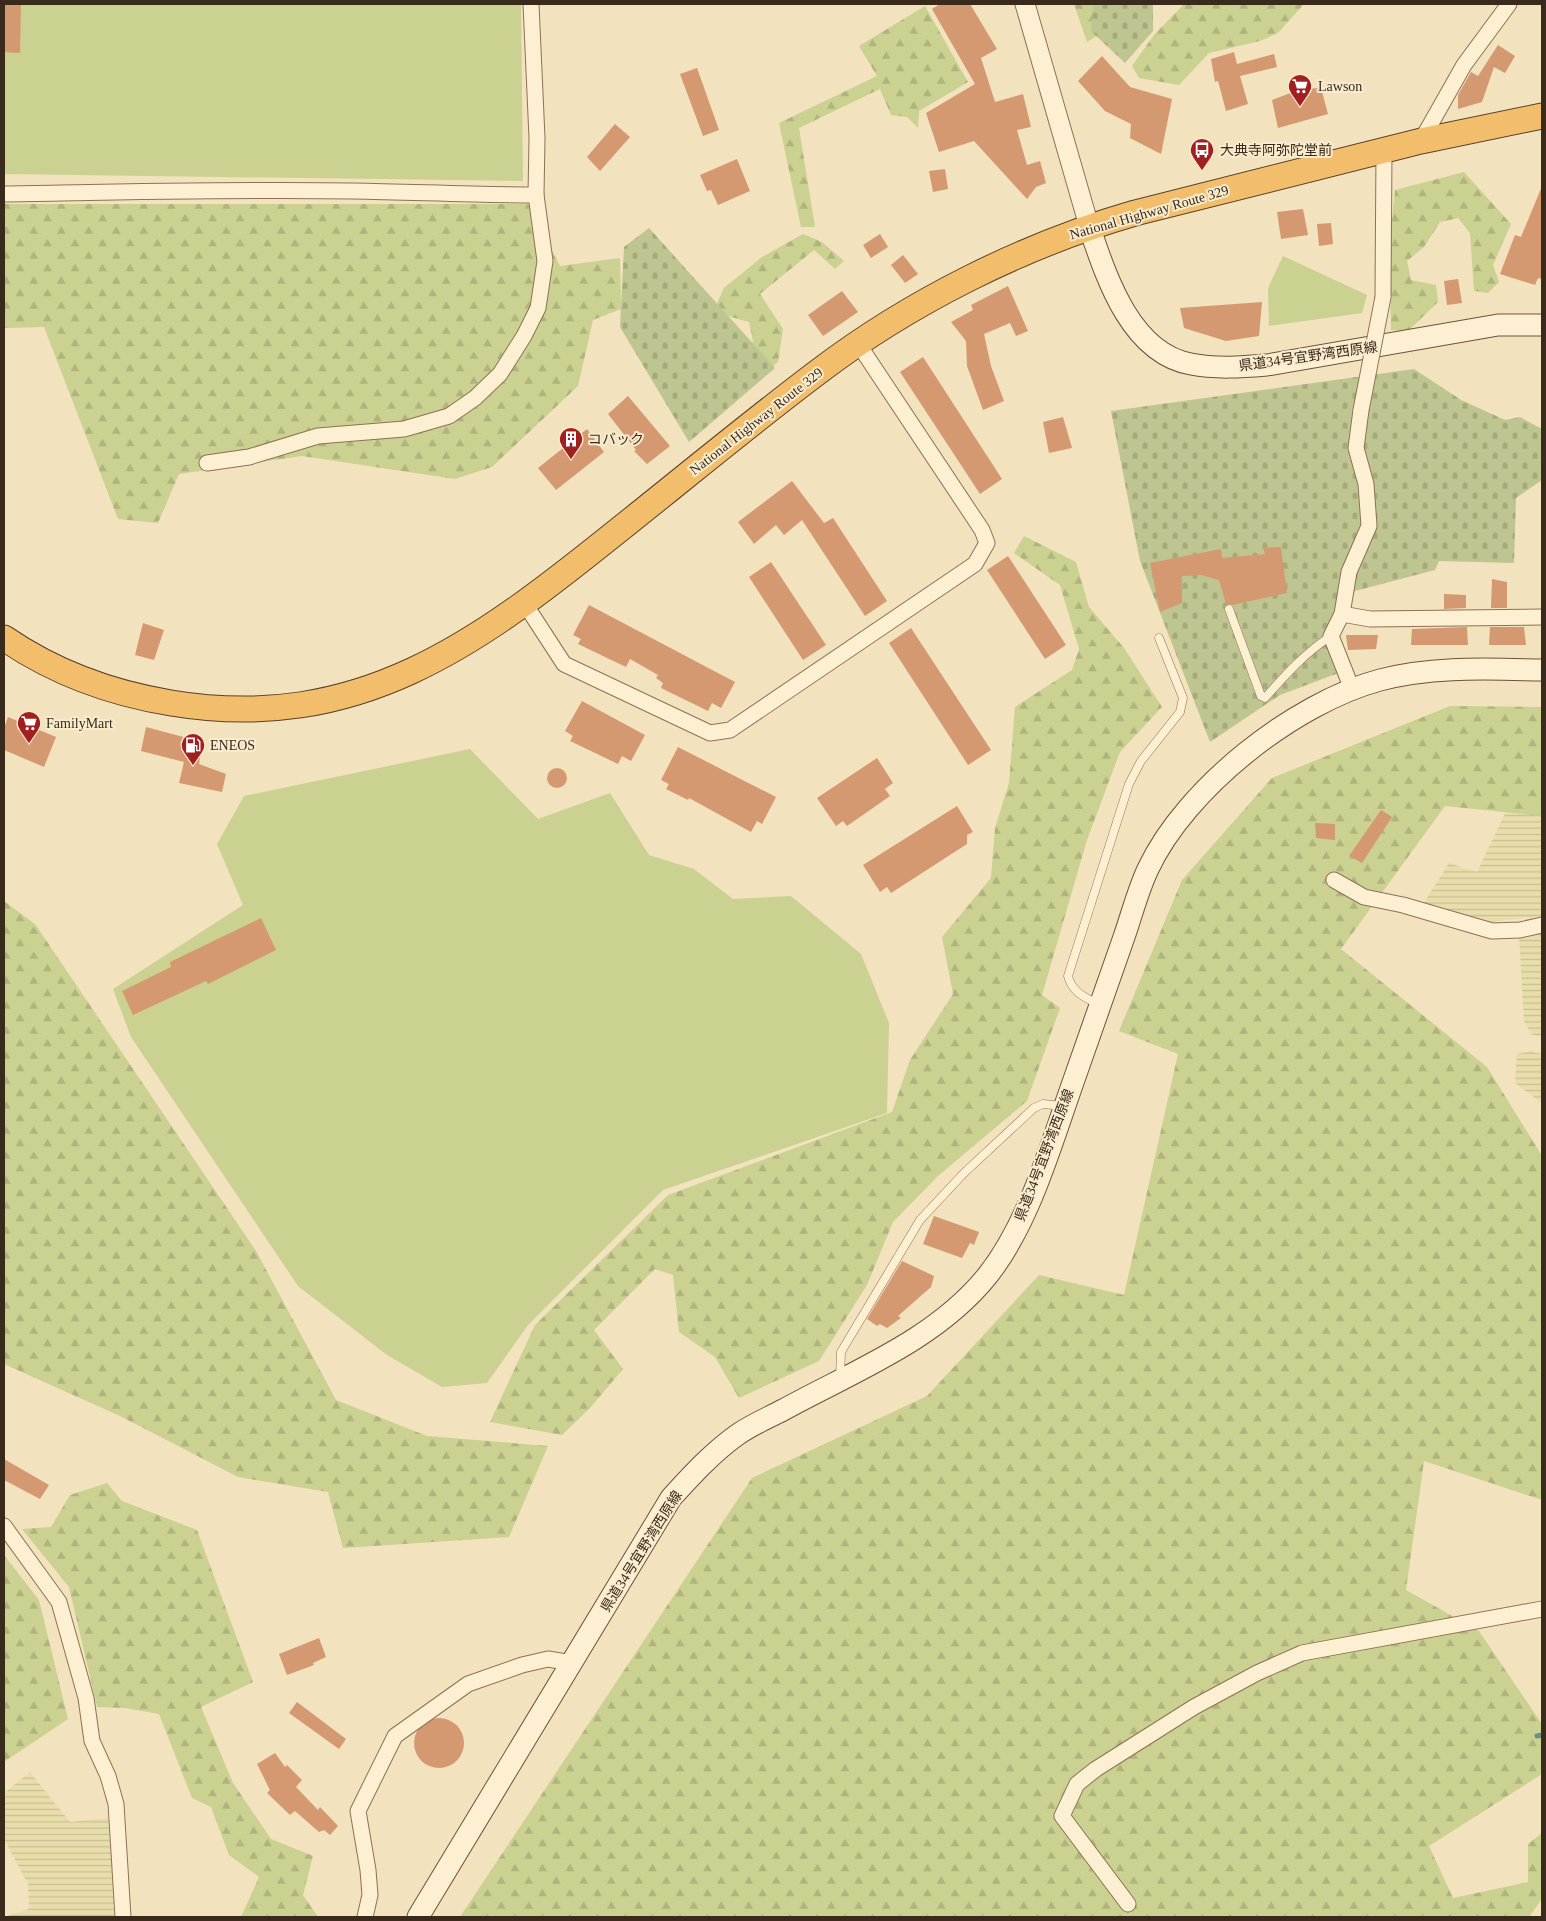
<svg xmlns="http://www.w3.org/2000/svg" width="1546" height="1921" font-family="'Times New Roman','Noto Sans JP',serif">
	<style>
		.farmland { fill: url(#farmland-rules) }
		.green { fill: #cad191 }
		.forest { fill: url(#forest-firs) }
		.cemetery { fill: url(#cemetery-stones) }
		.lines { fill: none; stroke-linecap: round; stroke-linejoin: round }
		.stream { stroke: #689287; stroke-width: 5 }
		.building { fill: #d49970 }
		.service-casing { stroke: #8c7255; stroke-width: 9 }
		.minor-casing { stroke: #8c7255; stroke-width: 17 }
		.tertiary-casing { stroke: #8c7255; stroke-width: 21 }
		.secondary-casing { stroke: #6e5338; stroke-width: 23 }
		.trunk-casing { stroke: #59402a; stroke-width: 27 }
		.service { stroke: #fcefd2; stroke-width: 8 }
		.minor { stroke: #fcefd2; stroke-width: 15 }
		.tertiary { stroke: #fcefd2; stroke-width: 19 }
		.secondary { stroke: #fcefd2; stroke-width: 21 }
		.trunk { stroke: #f2be6c; stroke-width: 25 }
		.minor-bridge-casing { stroke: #8c7255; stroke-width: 17; stroke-linecap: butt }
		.minor-bridge { stroke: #fcefd2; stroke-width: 15 }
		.labels { text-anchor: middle; stroke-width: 4; stroke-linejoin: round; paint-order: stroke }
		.poi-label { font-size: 14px; fill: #3a2a1b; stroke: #f9ecce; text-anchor: start }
		.street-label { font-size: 14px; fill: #3a2a1b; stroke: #f9ecce }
	</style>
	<defs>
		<pattern id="farmland-rules" width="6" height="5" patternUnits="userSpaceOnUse" patternTransform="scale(1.25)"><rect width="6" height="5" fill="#e8deab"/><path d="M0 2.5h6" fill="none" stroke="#c8bf93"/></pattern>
		<pattern id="forest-firs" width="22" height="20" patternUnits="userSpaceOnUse" patternTransform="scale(1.25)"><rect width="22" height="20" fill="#cad191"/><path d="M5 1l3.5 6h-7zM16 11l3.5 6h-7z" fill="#aeb47c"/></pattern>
		<pattern id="cemetery-stones" width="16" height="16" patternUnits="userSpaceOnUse" patternTransform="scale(1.25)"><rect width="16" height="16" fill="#bfc591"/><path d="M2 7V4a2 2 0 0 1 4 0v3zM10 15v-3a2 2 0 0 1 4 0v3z" fill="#a5a97c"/></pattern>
	</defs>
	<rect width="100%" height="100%" fill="#f2e2be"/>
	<g class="farmland">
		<polygon points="1512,799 1542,811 1542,916 1490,922 1423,904 1449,863 1477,872"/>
		<polygon points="1542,933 1542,1037 1531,1034 1524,1021 1519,936"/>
		<polygon points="1530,1051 1542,1054 1542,1103 1515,1083 1517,1054"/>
		<polygon points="30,1772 70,1822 108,1818 116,1917 4,1917 29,1909 28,1884 4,1839 4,1793"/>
	</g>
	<g class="green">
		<polygon points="4,4 521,4 523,181 4,174"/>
		<polygon points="1283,256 1367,295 1362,313 1269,326 1268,288"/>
		<polygon points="470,749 538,819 610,793 649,855 694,869 733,899 791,896 861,954 889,1023 887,1113 663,1190 528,1325 487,1383 442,1387 387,1355 298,1286 131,1037 113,989 243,905 217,844 244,796"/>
	</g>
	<g class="forest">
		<polygon points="1074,4 1105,4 1114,25 1087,42"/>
		<polygon points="1184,4 1304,4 1278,33 1260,41 1209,53 1179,85 1139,78 1132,66 1154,35"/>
		<polygon points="925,6 968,82 919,111 918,128 907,117 891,115 880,89 799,128 815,227 801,227 779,123 877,76 859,46"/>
		<polygon points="1464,172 1511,224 1493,265 1499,282 1488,293 1474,291 1470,233 1458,218 1440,222 1424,247 1407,261 1411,280 1436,285 1438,302 1408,331 1391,330 1389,250 1395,190"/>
		<polygon points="4,204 528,204 560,266 620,258 621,309 593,320 578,386 492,467 455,479 302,456 179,474 158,523 118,519 44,327 4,328"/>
		<polygon points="803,234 822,242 844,261 835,269 814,250 760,294 783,329 778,362 740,392 734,390 753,341 749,322 713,312 724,288 762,257"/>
		<polygon points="1024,536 1076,562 1089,607 1124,648 1162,707 1120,752 1087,840 1042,995 1060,1008 1027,1101 938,1176 893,1222 867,1285 819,1361 739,1398 715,1357 679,1332 673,1275 655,1269 594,1330 623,1369 590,1408 562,1435 490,1422 535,1325 668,1195 892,1112 910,1060 953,994 942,937 991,878 995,828 1009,783 1015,707 1072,670 1079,649 1060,585 1014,553"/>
		<polygon points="1450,706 1542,707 1542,816 1445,806 1341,949 1487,1067 1542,1156 1542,1500 1424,1461 1406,1590 1479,1631 1542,1724 1542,1774 1429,1846 1453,1898 1528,1882 1528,1844 1542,1833 1542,1899 1529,1917 460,1917 752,1478 927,1396 1039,1275 1124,1295 1178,1054 1119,1031 1182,880 1272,778"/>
		<polygon points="4,901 35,924 256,1251 336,1400 427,1436 548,1446 509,1537 343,1548 328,1492 238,1477 120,1416 4,1364"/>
		<polygon points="107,1483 122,1501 197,1530 253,1682 201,1707 233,1783 271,1839 313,1856 303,1895 318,1917 241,1917 259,1877 229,1855 211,1807 192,1798 159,1714 125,1708 97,1707 69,1587 22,1529 51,1527 70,1495"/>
		<polygon points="4,1555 39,1600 68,1719 4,1762"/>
	</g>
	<g class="cemetery">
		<polygon points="1093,4 1153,4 1153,31 1125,63 1091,31"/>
		<polygon points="649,228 775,368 689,442 620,327 624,247"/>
		<polygon points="1414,369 1461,400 1505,420 1520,417 1542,429 1542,480 1516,498 1514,563 1439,561 1435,570 1355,591 1339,633 1341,672 1280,695 1210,742 1140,561 1111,411"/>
	</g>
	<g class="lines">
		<polyline class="stream" points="1537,1736 1542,1735"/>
	</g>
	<g class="building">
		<polygon points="4,4 21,4 20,53 4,52"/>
		<polygon points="940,4 970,4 997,49 981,58 995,102 1023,94 1031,127 1017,130 1027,165 1040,161 1046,183 1036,187 1027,199 974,141 939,152 926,113 975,84 932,9"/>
		<polygon points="1498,45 1515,56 1505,73 1494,67 1482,102 1458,109 1458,95 1471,72 1478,76"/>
		<polygon points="1234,52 1237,64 1274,54 1277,67 1240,76 1248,104 1226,111 1218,81 1215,82 1211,59"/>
		<polygon points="1102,56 1130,87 1172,99 1161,154 1130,138 1131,124 1105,111 1078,81"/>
		<polygon points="697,68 719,130 703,136 680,74"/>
		<polygon points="1321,88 1328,114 1278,128 1272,100 1301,89"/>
		<polygon points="615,124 630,137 600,171 587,157"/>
		<polygon points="737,159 750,191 718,205 711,190 707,191 700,175"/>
		<polygon points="945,169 948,189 933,192 929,171"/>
		<polygon points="1542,186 1542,279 1538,278 1535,285 1500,274 1515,235 1521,237"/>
		<polygon points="1303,209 1308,235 1281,239 1277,212"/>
		<polygon points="1331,223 1333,244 1319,246 1317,224"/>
		<polygon points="880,234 888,247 871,258 863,245"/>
		<polygon points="903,255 918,274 905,283 891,265"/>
		<polygon points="1458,279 1462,303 1447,305 1444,281"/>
		<polygon points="1008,286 1028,331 1016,336 1010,323 984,334 991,366 1004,401 983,410 967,366 966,341 951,322 973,310 971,305"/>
		<polygon points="842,291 858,312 823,336 808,315"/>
		<polygon points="1262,302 1259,336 1226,341 1184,328 1180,308"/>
		<polygon points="923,357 1002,479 980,494 900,372"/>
		<polygon points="628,396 670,446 647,464 634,451 636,450 608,414"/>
		<polygon points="1063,417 1072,448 1049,453 1043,422"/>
		<polygon points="587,429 604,452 556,490 538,468"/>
		<polygon points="792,481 824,523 833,518 887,601 865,616 802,520 784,535 776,525 754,544 738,522"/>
		<polygon points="1281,547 1287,593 1233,605 1226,604 1219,580 1201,575 1182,576 1182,603 1160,612 1150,563 1221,549 1222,558 1265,554 1263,548"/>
		<polygon points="1008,556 1066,645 1045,659 987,570"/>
		<polygon points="771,562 826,645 803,660 749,577"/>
		<polygon points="1492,579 1507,582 1507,608 1491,608"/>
		<polygon points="1444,594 1466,595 1466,608 1444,609"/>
		<polygon points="589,605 735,682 721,708 712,703 708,711 661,688 663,683 656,678 658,675 630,659 626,667 578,644 581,639 573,635"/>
		<polygon points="143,623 164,630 154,660 135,655"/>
		<polygon points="1467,627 1468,645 1411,645 1412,629"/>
		<polygon points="1490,627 1524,627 1526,645 1489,645"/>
		<polygon points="911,628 991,750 968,765 889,643"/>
		<polygon points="1346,635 1378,635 1376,649 1348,650"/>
		<polygon points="582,701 645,735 631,761 622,756 618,764 570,741 573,736 565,731"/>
		<polygon points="8,717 56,737 44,767 4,750 4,728"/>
		<polygon points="146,727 202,742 199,764 226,774 222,792 179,783 184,762 141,751"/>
		<polygon points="678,747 776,797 762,824 757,821 751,832 689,798 688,800 666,789 669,784 661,780"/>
		<polygon points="877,758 893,783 885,789 890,796 847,826 843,821 836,826 817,798"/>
		<circle cx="557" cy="778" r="10"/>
		<polygon points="957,806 973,832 967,835 967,844 891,893 887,887 880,892 863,865"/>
		<polygon points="1381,810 1392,817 1362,863 1349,856"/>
		<polygon points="1315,823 1335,824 1335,840 1316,838"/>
		<polygon points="261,918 276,950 208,984 206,981 133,1015 122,991 171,967 170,962"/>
		<polygon points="934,1216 979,1232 974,1245 970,1243 962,1258 923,1244"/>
		<polygon points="902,1261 934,1276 931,1287 898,1316 901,1318 887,1328 880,1324 877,1326 867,1319"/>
		<polygon points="4,1459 49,1485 40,1499 4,1480"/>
		<polygon points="319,1638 326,1657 313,1663 314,1665 287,1675 279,1654"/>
		<polygon points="297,1702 346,1739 339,1749 289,1713"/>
		<circle cx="439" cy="1743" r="25"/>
		<polygon points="275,1753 285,1767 287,1765 302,1780 296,1787 318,1810 320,1807 338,1826 330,1835 324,1830 319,1832 295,1811 290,1815 267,1793 270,1790 257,1764"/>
	</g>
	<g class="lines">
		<g class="service-casing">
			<g id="service">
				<path d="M1229,609L1261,696L1265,698C1285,675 1306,652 1331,636"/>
				<path d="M1098,1004C1084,997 1072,992 1068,976L1129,784L1141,761L1180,712L1183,698L1159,638"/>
				<polyline points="840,1377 841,1352 920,1220 964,1173 1034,1108 1043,1104 1063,1106"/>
			</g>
		</g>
		<g class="minor-casing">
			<g id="minor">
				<polyline points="1421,141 1464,65 1509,4"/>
				<path d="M4,194C120,192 237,189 353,191C414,192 475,195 536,195"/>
				<polyline points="1383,297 1384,150"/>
				<polyline points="207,463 249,457 318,436 404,429 449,416 475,398 500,374 524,336 538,308 545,261 536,195 537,138 531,4"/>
				<polyline points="525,604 564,664 710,733 730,730 975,564 987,543 982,530 859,345"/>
				<polyline points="1342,614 1370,619 1542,617"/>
				<polyline points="1352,689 1331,636 1342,614 1349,572 1369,526 1366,484 1356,448 1361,410"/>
				<polyline points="1334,880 1364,897 1403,905 1492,931 1520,930 1542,925"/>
				<polyline points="4,1526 59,1602 86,1698 92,1741 108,1776 116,1804 123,1917"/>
				<polyline points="1128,1904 1062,1816 1077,1784 1096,1769 1194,1707 1257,1673 1302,1653 1542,1609"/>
				<polyline points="365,1917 370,1895 368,1870 358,1811 395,1736 468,1684 522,1665 548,1659 572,1663"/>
			</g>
		</g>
		<g class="tertiary-casing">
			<polyline id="tertiary" points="1025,4 1089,226"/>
		</g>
		<g class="secondary-casing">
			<g id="secondary">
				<path d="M1089,226C1106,276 1130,353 1191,364C1216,369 1242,367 1267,365L1498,325H1542"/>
				<path d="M418,1917L671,1498C692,1475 712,1453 737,1435C751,1425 768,1418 783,1410C854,1371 936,1340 988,1275C1028,1224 1049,1151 1070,1091C1088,1039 1106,988 1124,937C1132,914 1138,890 1148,869C1186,788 1294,703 1380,680C1433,666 1488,669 1542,670"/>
			</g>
		</g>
		<g class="trunk-casing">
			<path id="trunk" d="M4,638C55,673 110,693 171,703C358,734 478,643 615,533C683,479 749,424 818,372C910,302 1024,245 1135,213L1421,141L1542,116"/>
		</g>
		<use href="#service" class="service"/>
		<use href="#minor" class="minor"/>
		<use href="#tertiary" class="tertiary"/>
		<use href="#secondary" class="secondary"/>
		<use href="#trunk" class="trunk"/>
		<g class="minor-bridge-casing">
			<polyline id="minor-bridge" points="1361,410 1383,297"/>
		</g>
		<use href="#minor-bridge" class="minor-bridge"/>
	</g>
	<defs>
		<g id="supermarket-pin" transform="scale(1.25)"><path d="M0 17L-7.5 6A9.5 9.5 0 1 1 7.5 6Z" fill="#a11f20" stroke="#f9ecce"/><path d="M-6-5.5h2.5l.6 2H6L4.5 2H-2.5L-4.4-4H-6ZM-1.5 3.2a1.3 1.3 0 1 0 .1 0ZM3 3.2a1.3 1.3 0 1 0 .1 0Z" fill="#fff"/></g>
		<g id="bus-pin" transform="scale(1.25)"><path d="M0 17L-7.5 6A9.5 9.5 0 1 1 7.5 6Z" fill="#a11f20" stroke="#f9ecce"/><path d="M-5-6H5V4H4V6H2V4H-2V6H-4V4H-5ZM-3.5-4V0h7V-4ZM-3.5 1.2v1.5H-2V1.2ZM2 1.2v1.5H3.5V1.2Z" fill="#fff"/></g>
		<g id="building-pin" transform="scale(1.25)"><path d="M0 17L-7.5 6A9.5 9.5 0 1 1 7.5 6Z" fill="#a11f20" stroke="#f9ecce"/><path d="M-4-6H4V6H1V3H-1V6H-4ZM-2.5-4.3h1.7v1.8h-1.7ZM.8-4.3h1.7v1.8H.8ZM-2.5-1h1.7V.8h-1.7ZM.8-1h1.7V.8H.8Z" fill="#fff"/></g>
		<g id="fuel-pin" transform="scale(1.25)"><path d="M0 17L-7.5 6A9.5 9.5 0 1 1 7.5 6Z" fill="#a11f20" stroke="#f9ecce"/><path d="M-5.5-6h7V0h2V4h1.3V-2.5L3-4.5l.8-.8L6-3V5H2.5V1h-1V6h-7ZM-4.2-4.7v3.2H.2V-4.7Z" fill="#fff"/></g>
	</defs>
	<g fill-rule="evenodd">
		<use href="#supermarket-pin" x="1300" y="86"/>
		<use href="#bus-pin" x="1202" y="150"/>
		<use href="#building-pin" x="571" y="439"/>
		<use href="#supermarket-pin" x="29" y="723"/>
		<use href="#fuel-pin" x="193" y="745"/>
	</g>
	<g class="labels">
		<g class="poi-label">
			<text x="1318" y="91">Lawson</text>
			<text x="1220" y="155">大典寺阿弥陀堂前</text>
			<text x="588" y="444">コバック</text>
			<text x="46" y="728">FamilyMart</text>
			<text x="210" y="750">ENEOS</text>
		</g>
		<g class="street-label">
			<text transform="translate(1149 212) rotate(-16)" y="5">National Highway Route 329</text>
			<text transform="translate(1308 356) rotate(-8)" y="5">県道34号宜野湾西原線</text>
			<text transform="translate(756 421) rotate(-38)" y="5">National Highway Route 329</text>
			<text transform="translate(1044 1155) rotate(-69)" y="5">県道34号宜野湾西原線</text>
			<text transform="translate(641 1551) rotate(-58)" y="5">県道34号宜野湾西原線</text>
		</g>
	</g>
	<rect width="1546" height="1921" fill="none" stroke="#3a2a1b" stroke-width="10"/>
</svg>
